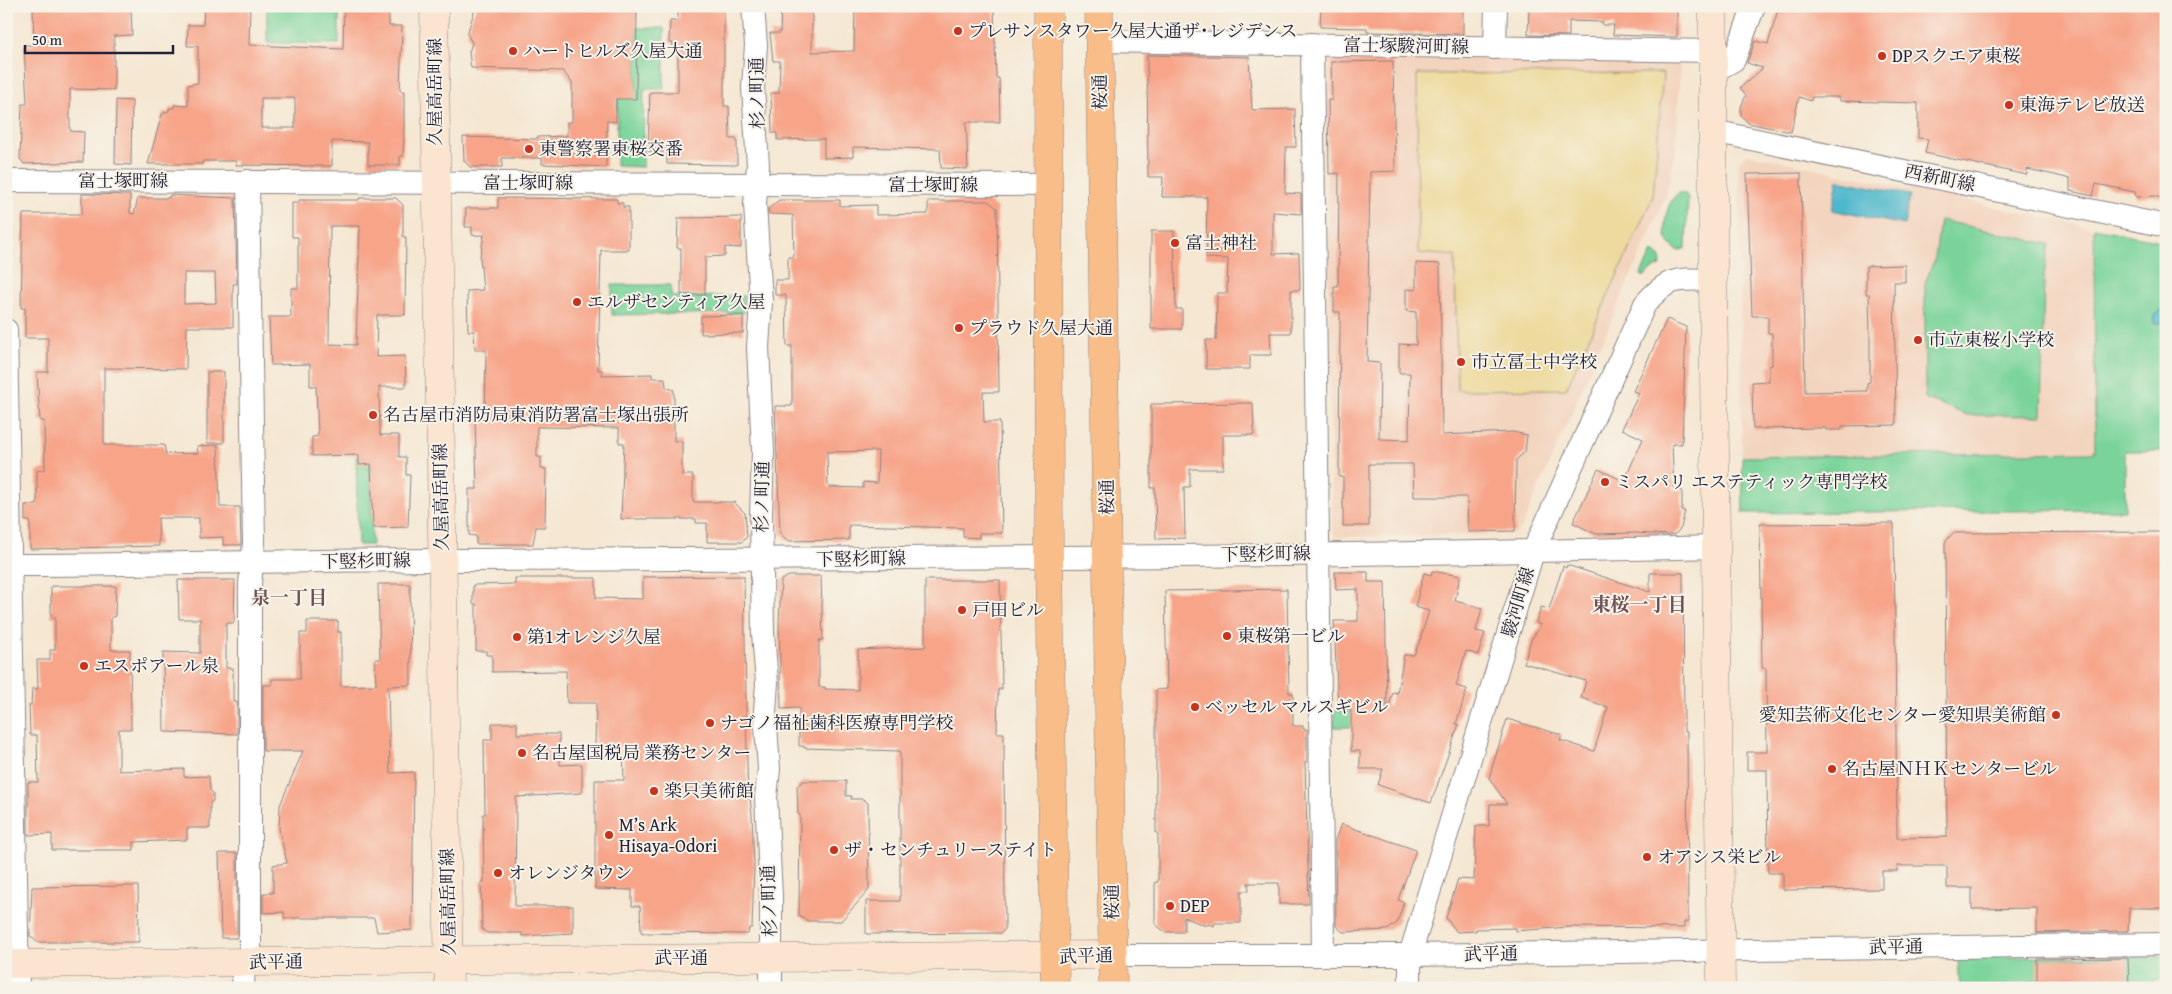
<svg xmlns="http://www.w3.org/2000/svg" width="2172" height="994" font-family="'Gentium Book Plus','Noto Serif JP',serif">
	<style>
		.built { fill: #f3d4be }
		.green { fill: #7ad49a; stroke: #4e7b6a }
		.sand { fill: #eeda9e; stroke: #887e6c }
		.water { fill: #4eb7cc; stroke: #386c84 }
		.building { fill: #f7a489; fill-rule: evenodd }
		.lines { fill: none; stroke-linecap: round; stroke-linejoin: round }
		.street-casing { stroke: #8c8486; stroke-width: 24 }
		.secondary-casing { stroke: #8c8486; stroke-width: 29 }
		.highway-casing { stroke: #8c8486; stroke-width: 29 }
		.street { stroke: #fff; stroke-width: 22 }
		.secondary { stroke: #fce5d0; stroke-width: 28 }
		.highway { stroke: #f8bd89; stroke-width: 28 }
		.poi-dot { fill: #c8321e; stroke: #f7f3e8; stroke-width: 2 }
		.labels { text-anchor: middle; stroke-width: 4; stroke-linejoin: round; paint-order: stroke }
		.poi-label { font-size: 18px; fill: #22223b; stroke: #f7f3e8; text-anchor: start }
		.street-label { font-size: 18px; fill: #22223b; stroke: #f7f3e8 }
		.neighbourhood-label { font-size: 19px; font-weight: bold; fill: #6d5056; stroke: #f7f3e8 }
	</style>
	<rect width="100%" height="100%" fill="#f7f3e8"/>
	<filter id="ink" filterUnits="userSpaceOnUse"><feTurbulence type="fractalNoise" baseFrequency=".02" numOctaves="2"/><feDisplacementMap in="SourceGraphic" scale="10" xChannelSelector="R" yChannelSelector="G"/><feConvolveMatrix kernelMatrix="1 2 1 2 8 2 1 2 1" color-interpolation-filters="sRGB"/></filter>
	<filter id="wash" filterUnits="userSpaceOnUse"><feTurbulence type="fractalNoise" baseFrequency=".0096" numOctaves="4" result="noise"/><feDisplacementMap in="SourceGraphic" scale="20" xChannelSelector="R" yChannelSelector="G"/><feGaussianBlur stdDeviation="1.12" result="paint"/><feColorMatrix in="noise" values="0 0 0 0 0 0 0 0 0 0 0 0 0 0 0 0 0 1.4 0 .05"/><feComposite in="paint" operator="in"/></filter>
	<g filter="url(#wash)">
		<rect width="100%" height="100%" fill="#f5e7d2"/>
		<g class="built">
			<polygon points="1335,52 1674,58 1680,66 1676,149 1666,195 1521,529 1513,534 1336,537 1332,531 1325,60"/>
			<polygon points="1748,154 2093,228 2095,452 1742,457 1739,162"/>
		</g>
		<g class="green">
			<polygon points="267,6 339,6 339,44 267,43"/>
			<polygon points="637,28 664,28 664,89 644,89 643,167 616,166 618,89 636,89"/>
			<path d="M1679,193H1685L1688,198L1686,248L1678,251C1673,248 1668,242 1666,236C1663,223 1667,200 1679,193Z"/>
			<polygon points="1940,220 2049,244 2044,276 2041,416 1967,415 1925,398 1925,283 1935,258"/>
			<polygon points="2094,228 2166,242 2166,451 2125,451 2125,510 1743,513 1742,457 2095,452"/>
			<polygon points="1652,252 1660,256 1661,262 1659,267 1649,271 1645,276 1642,276 1641,274"/>
			<polygon points="612,285 671,285 671,297 744,296 744,313 612,315"/>
			<polygon points="370,456 372,545 358,545 356,457"/>
			<rect x="1334" y="711" width="52" height="16"/>
			<polygon points="1962,957 2166,957 2166,976 2142,988 1960,988 1958,961"/>
		</g>
		<polygon class="sand" points="1663,73 1653,196 1566,389 1457,390 1455,256 1418,253 1417,74"/>
		<g class="water">
			<polygon points="1838,180 1910,195 1904,225 1832,210"/>
			<polygon points="2166,306 2166,323 2154,323 2155,314"/>
		</g>
		<g id="blocks">
			<g class="building">
				<polygon points="33,6 131,6 132,35 114,36 114,90 70,89 70,131 84,132 83,162 24,164 20,159 22,104 27,104 24,45 34,45"/>
				<path d="M204,6H250L249,45L343,49L344,6H389V26H402L400,91H404V135L403,156H400V165H368V142L332,141V166L236,165V161H203L202,164H148L162,114L169,111V108H174V105L188,106V85L198,83V46H187L188,25H203ZM261,98H295V128H261Z"/>
				<polygon points="476,6 637,6 636,99 616,99 616,122 607,121 606,167 542,164 542,158 502,158 502,167 470,167 464,161 463,137 537,139 537,137 567,136 567,122 572,122 572,83 563,71 471,68 469,52 472,43 467,34"/>
				<polygon points="781,6 812,6 812,52 854,51 855,6 994,6 996,78 999,78 1000,122 966,122 968,169 941,168 940,149 853,147 853,157 824,158 824,139 777,140 777,133 772,133 771,93 779,93 780,61 773,61 770,33 780,33"/>
				<polygon points="1321,6 1463,6 1463,34 1367,32 1367,28 1320,27"/>
				<polygon points="1529,6 1677,6 1677,37 1613,35 1614,25 1602,25 1603,22 1569,21 1569,36 1528,35"/>
				<polygon points="1779,6 2166,6 2166,199 2154,196 2136,197 2135,192 2096,184 2093,196 2070,191 2070,179 2055,175 2027,169 2027,175 1925,153 1928,139 1918,138 1918,103 1840,101 1840,97 1812,97 1811,101 1799,97 1791,132 1748,123 1741,115 1741,107 1746,95 1740,88 1763,68 1747,63 1755,41 1768,44"/>
				<polygon points="678,10 724,10 724,106 729,106 730,139 737,139 737,165 667,164 667,152 648,151 650,92 678,92 678,46 673,46 673,43 669,43 670,21 678,21"/>
				<polygon points="1147,55 1249,57 1252,110 1295,109 1296,147 1286,147 1285,193 1301,194 1301,214 1273,212 1273,254 1299,253 1300,290 1291,290 1291,333 1270,333 1271,355 1250,355 1250,369 1206,369 1206,340 1216,340 1217,293 1227,293 1228,259 1206,258 1207,197 1162,197 1163,177 1148,177"/>
				<polygon points="1393,61 1395,171 1370,172 1367,362 1380,363 1379,439 1409,440 1410,373 1399,373 1399,344 1416,345 1416,312 1406,311 1406,289 1416,290 1416,263 1440,264 1442,435 1513,432 1527,435 1525,452 1516,460 1515,531 1468,532 1467,497 1414,497 1413,464 1369,464 1369,526 1343,526 1343,477 1339,477 1340,312 1334,312 1334,286 1338,286 1339,173 1329,174 1328,100 1332,100 1331,62"/>
				<polygon points="116,100 132,101 131,165 115,164"/>
				<polygon points="1801,173 1805,392 1867,391 1867,383 1870,382 1870,340 1869,294 1866,294 1866,266 1905,265 1905,282 1894,282 1896,425 1842,426 1842,430 1826,430 1826,428 1753,429 1752,382 1769,381 1769,366 1772,365 1772,333 1768,333 1768,316 1752,316 1747,174"/>
				<path d="M82,194L130,195V213L134,214L138,198H169L170,195L235,198L237,284H233V327H187L186,369L104,368V445H164L166,454L198,453L197,446L218,445L220,507H240L241,545H223V537L199,538V518H158L159,546L30,549V521H25V505H37V471L45,469L44,421H40L37,372H48V338H25V308H21L23,214H82ZM184,273H215L216,303L184,304Z"/>
				<path d="M359,198H396L403,205V237H406L405,315H377L376,357L405,356L406,387H379L380,435H399V457H406V475H410L408,527L373,528L371,464L359,465V455L312,456V437L318,436L316,386H310V364L271,365L269,317H291V288H298V237H292V203H299V200H359ZM330,226H360L356,345L329,344Z"/>
				<polygon points="498,198 617,199 617,203 623,203 623,207 629,207 629,250 601,250 598,370 602,370 602,375 652,374 652,378 665,378 666,387 674,390 674,441 682,441 682,475 693,475 693,502 734,502 745,513 747,537 742,542 707,542 707,523 696,523 696,519 621,519 624,443 619,443 619,428 537,427 537,457 541,457 541,469 546,469 545,527 536,527 533,544 476,544 476,536 469,535 469,489 477,489 475,419 485,419 486,350 475,350 474,331 468,331 467,291 483,290 480,257 484,235 472,235 472,227 465,227 466,208 498,208"/>
				<path d="M779,200H840V206L876,205V215L928,214V201H988L997,208L999,392H983L984,422H1000L1002,533H979V538L963,537V528L849,525V540L788,541L780,533L775,406H792V346H787L786,295H775V280H788V257H794L793,215L769,214L768,209ZM878,451L877,483L863,482V488L828,487L827,452Z"/>
				<polygon points="741,217 741,248 725,247 725,256 705,257 705,295 681,295 681,248 677,248 678,218"/>
				<polygon points="1151,231 1174,231 1176,309 1182,309 1182,329 1151,329"/>
				<polygon points="743,315 743,333 701,334 701,316"/>
				<polygon points="1667,319 1686,327 1682,444 1672,444 1674,490 1682,490 1682,511 1685,511 1681,528 1675,534 1669,535 1635,533 1596,534 1573,523 1598,469 1624,481 1643,439 1622,429 1639,393 1633,391"/>
				<rect x="207" y="372" width="17" height="71"/>
				<polygon points="1253,403 1254,435 1223,435 1223,469 1190,469 1190,487 1184,487 1185,538 1156,539 1155,488 1151,488 1151,404"/>
				<polygon points="1894,523 1897,838 1947,837 1945,542 1953,533 2166,532 2166,908 2129,908 2128,931 2037,933 2037,908 1972,909 1972,888 1947,888 1947,866 1897,866 1897,871 1882,871 1882,889 1783,890 1783,873 1768,873 1767,770 1747,770 1747,752 1767,752 1766,668 1762,668 1760,524"/>
				<polygon points="1567,565 1650,592 1650,573 1683,573 1684,732 1687,732 1688,922 1684,922 1684,928 1570,927 1515,931 1515,928 1476,929 1476,931 1457,932 1446,918 1458,879 1474,880 1476,826 1489,826 1490,804 1507,804 1489,778 1507,719 1562,735 1560,740 1594,751 1608,707 1581,698 1586,681 1524,663 1531,640 1541,625 1536,623 1541,607 1549,609 1563,566 1566,568"/>
				<polygon points="1432,571 1460,576 1455,601 1482,608 1476,631 1485,633 1478,655 1466,651 1456,686 1467,689 1456,724 1459,724 1431,803 1378,785 1383,769 1360,769 1360,751 1351,751 1351,708 1338,709 1334,621 1358,621 1358,589 1336,590 1335,572 1368,572 1368,582 1385,582 1387,706 1389,707 1393,692 1397,693 1404,655 1414,655 1420,640 1429,611 1415,607 1424,573 1431,575"/>
				<polygon points="744,576 747,762 748,798 750,798 752,814 754,866 752,928 749,928 748,934 644,933 641,932 640,906 632,906 632,890 595,889 595,780 624,780 623,747 595,746 596,703 567,703 566,671 492,672 492,655 486,655 486,651 476,651 476,604 473,604 473,585 515,584 515,578 596,578 596,598 643,599 643,577"/>
				<polygon points="789,576 821,576 823,640 819,640 819,687 825,687 825,689 858,690 858,650 925,647 925,580 1000,580 1002,689 998,689 997,733 1004,733 1005,929 1001,933 866,934 866,901 900,901 900,751 804,748 804,746 799,746 799,708 781,709 779,625 781,580"/>
				<polygon points="178,580 235,580 234,623 226,623 226,668 233,668 233,702 237,702 237,734 164,732 163,652 200,653 200,619 179,619"/>
				<polygon points="378,584 410,584 411,685 388,686 390,773 414,772 412,930 377,932 374,918 284,918 284,912 263,913 263,893 273,893 273,865 287,863 279,829 280,805 303,751 263,751 263,685 272,685 272,679 300,679 300,633 307,633 307,621 338,621 338,632 341,632 341,686 376,685 375,659 380,659"/>
				<polygon points="51,586 116,586 115,617 111,617 111,650 130,650 131,729 119,729 119,771 184,769 184,777 209,776 210,790 213,793 213,801 210,803 210,828 187,828 187,840 134,842 134,850 52,850 52,834 28,835 28,782 38,782 37,735 30,735 29,705 31,705 32,689 38,689 37,660 50,660 50,650 55,650 55,617 51,617"/>
				<polygon points="1287,589 1289,693 1293,693 1293,726 1303,726 1303,729 1307,729 1307,762 1305,762 1309,904 1279,904 1279,883 1248,883 1249,891 1241,891 1241,923 1215,923 1214,926 1208,924 1206,926 1184,917 1184,932 1165,932 1155,924 1155,882 1158,882 1158,833 1156,833 1156,690 1167,689 1165,591"/>
				<polygon points="492,723 517,723 517,734 559,734 560,765 582,764 582,793 516,797 515,906 573,906 573,933 522,936 522,933 487,933 482,929 481,882 484,882 483,814 485,814 484,740 492,740"/>
				<polygon points="803,781 846,781 846,796 852,796 851,799 863,799 868,803 869,890 841,921 808,921 799,916 800,815 798,814 797,786"/>
				<polygon points="1341,824 1416,850 1398,900 1404,902 1397,923 1387,930 1343,932 1336,926 1335,840"/>
				<polygon points="219,853 237,853 237,938 221,938"/>
				<polygon points="138,886 139,942 37,942 30,936 32,887"/>
				<polygon points="2128,958 2129,988 2037,988 2037,959"/>
			</g>
		</g>
	</g>
	<g filter="url(#ink)">
		<use href="#blocks" fill-opacity="0" stroke="#8c8486" stroke-width="1"/>
		<g class="lines">
			<g class="street-casing">
				<g id="street">
					<polyline points="753,6 756,45 753,87 758,165 755,204 761,302 758,347 763,451 761,516 763,633 767,683 765,711 769,769 766,797 771,896 771,988"/>
					<polyline points="1099,41 1713,51"/>
					<polyline points="1312,44 1323,953"/>
					<polyline points="1495,48 1496,6"/>
					<polyline points="1714,71 1734,60 1754,6"/>
					<polyline points="1713,131 2166,226"/>
					<polyline points="6,181 1049,185"/>
					<polyline points="248,181 254,542 250,584 250,962"/>
					<polyline points="6,330 18,988"/>
					<path d="M6,565C152,565 298,560 444,560C868,558 1292,558 1715,547"/>
					<polyline points="1113,955 1410,955 2166,944"/>
					<polyline points="243,988 244,962"/>
					<path d="M1410,988V955L1533,552L1645,304C1669,276 1678,279 1713,280"/>
				</g>
			</g>
			<g class="secondary-casing">
				<g id="secondary">
					<polyline points="434,6 449,988"/>
					<polyline points="1713,6 1713,280 1721,988"/>
					<polyline points="6,964 1113,955"/>
				</g>
			</g>
			<g class="highway-casing">
				<g id="highway">
					<polyline points="1048,6 1049,557 1055,988"/>
					<polyline points="1099,6 1113,988"/>
				</g>
			</g>
			<use href="#street" class="street"/>
			<use href="#secondary" class="secondary"/>
			<use href="#highway" class="highway"/>
		</g>
	</g>
	<g class="poi-dot">
		<circle cx="958" cy="31" r="5"/>
		<circle cx="513" cy="51" r="5"/>
		<circle cx="1882" cy="56" r="5"/>
		<circle cx="2009" cy="105" r="5"/>
		<circle cx="529" cy="149" r="5"/>
		<circle cx="1175" cy="243" r="5"/>
		<circle cx="577" cy="302" r="5"/>
		<circle cx="959" cy="328" r="5"/>
		<circle cx="1918" cy="340" r="5"/>
		<circle cx="1461" cy="362" r="5"/>
		<circle cx="373" cy="415" r="5"/>
		<circle cx="1605" cy="482" r="5"/>
		<circle cx="962" cy="610" r="5"/>
		<circle cx="1227" cy="636" r="5"/>
		<circle cx="517" cy="637" r="5"/>
		<circle cx="84" cy="666" r="5"/>
		<circle cx="1195" cy="707" r="5"/>
		<circle cx="2056" cy="715" r="5"/>
		<circle cx="710" cy="723" r="5"/>
		<circle cx="522" cy="753" r="5"/>
		<circle cx="1832" cy="769" r="5"/>
		<circle cx="654" cy="791" r="5"/>
		<circle cx="609" cy="835" r="5"/>
		<circle cx="834" cy="850" r="5"/>
		<circle cx="1647" cy="857" r="5"/>
		<circle cx="498" cy="873" r="5"/>
		<circle cx="1170" cy="906" r="5"/>
	</g>
	<g class="labels">
		<g class="poi-label">
			<text x="968" y="37">プレサンスタワー久屋大通ザ･レジデンス</text>
			<text x="523" y="57">ハートヒルズ久屋大通</text>
			<text x="1892" y="62">DPスクエア東桜</text>
			<text x="2019" y="111">東海テレビ放送</text>
			<text x="539" y="155">東警察署東桜交番</text>
			<text x="1185" y="249">富士神社</text>
			<text x="587" y="308">エルザセンティア久屋</text>
			<text x="969" y="334">プラウド久屋大通</text>
			<text x="1928" y="346">市立東桜小学校</text>
			<text x="1471" y="368">市立冨士中学校</text>
			<text x="383" y="421">名古屋市消防局東消防署富士塚出張所</text>
			<text x="1615" y="488">ミスパリ エステティック専門学校</text>
			<text x="972" y="616">戸田ビル</text>
			<text x="1237" y="642">東桜第一ビル</text>
			<text x="527" y="643">第1オレンジ久屋</text>
			<text x="94" y="672">エスポアール泉</text>
			<text x="1205" y="713">ベッセル マルスギビル</text>
			<text x="2046" y="721" text-anchor="end">愛知芸術文化センター愛知県美術館</text>
			<text x="720" y="729">ナゴノ福祉歯科医療専門学校</text>
			<text x="532" y="759">名古屋国税局 業務センター</text>
			<text x="1842" y="775">名古屋ＮＨＫセンタービル</text>
			<text x="664" y="797">楽只美術館</text>
			<text x="619" y="831">M’s Ark<tspan x="619" dy="21">Hisaya-Odori</tspan></text>
			<text x="844" y="856">ザ・センチュリーステイト</text>
			<text x="1657" y="863">オアシス栄ビル</text>
			<text x="508" y="879">オレンジタウン</text>
			<text x="1180" y="912">DEP</text>
		</g>
		<g class="street-label">
			<text transform="translate(1406 46) rotate(1)" y="6">富士塚駿河町線</text>
			<text transform="translate(435 92) rotate(-90)" y="6">久屋高岳町線</text>
			<text transform="translate(1100 92) rotate(-91)" y="6">桜通</text>
			<text transform="translate(757 93) rotate(-91)" y="6">杉ノ町通</text>
			<text transform="translate(1940 178) rotate(12)" y="6">西新町線</text>
			<text x="123" y="187">富士塚町線</text>
			<text x="528" y="189">富士塚町線</text>
			<text x="933" y="191">富士塚町線</text>
			<text transform="translate(441 497) rotate(-91)" y="6">久屋高岳町線</text>
			<text transform="translate(762 497) rotate(-89)" y="6">杉ノ町通</text>
			<text transform="translate(1107 497) rotate(-91)" y="6">桜通</text>
			<text transform="translate(1266 554) rotate(-1)" y="6">下竪杉町線</text>
			<text transform="translate(861 559) rotate(-1)" y="6">下竪杉町線</text>
			<text transform="translate(366 561) rotate(-1)" y="6">下竪杉町線</text>
			<text transform="translate(1518 602) rotate(-73)" y="6">駿河町線</text>
			<text transform="translate(769 901) rotate(-92)" y="6">杉ノ町通</text>
			<text transform="translate(448 902) rotate(-91)" y="6">久屋高岳町線</text>
			<text transform="translate(1112 902) rotate(-91)" y="6">桜通</text>
			<text transform="translate(1896 947) rotate(-1)" y="6">武平通</text>
			<text transform="translate(1491 954) rotate(-1)" y="6">武平通</text>
			<text transform="translate(1086 956) rotate(-2)" y="6">武平通</text>
			<text x="681" y="964">武平通</text>
			<text transform="translate(276 962) rotate(-1)" y="6">武平通</text>
		</g>
		<g class="neighbourhood-label">
			<text x="289" y="604">泉一丁目</text>
			<text x="1639" y="611">東桜一丁目</text>
		</g>
	</g>
	<rect width="2172" height="994" fill="none" stroke="#f7f3e8" stroke-width="25"/>
	<path d="M25 45v8h148v-8" fill="none" stroke="#22223b" stroke-width="2.5"/>
	<text x="32" y="45" font-size="15" fill="#22223b" stroke="#f7f3e8" stroke-width="4" paint-order="stroke">50 m</text>
</svg>
